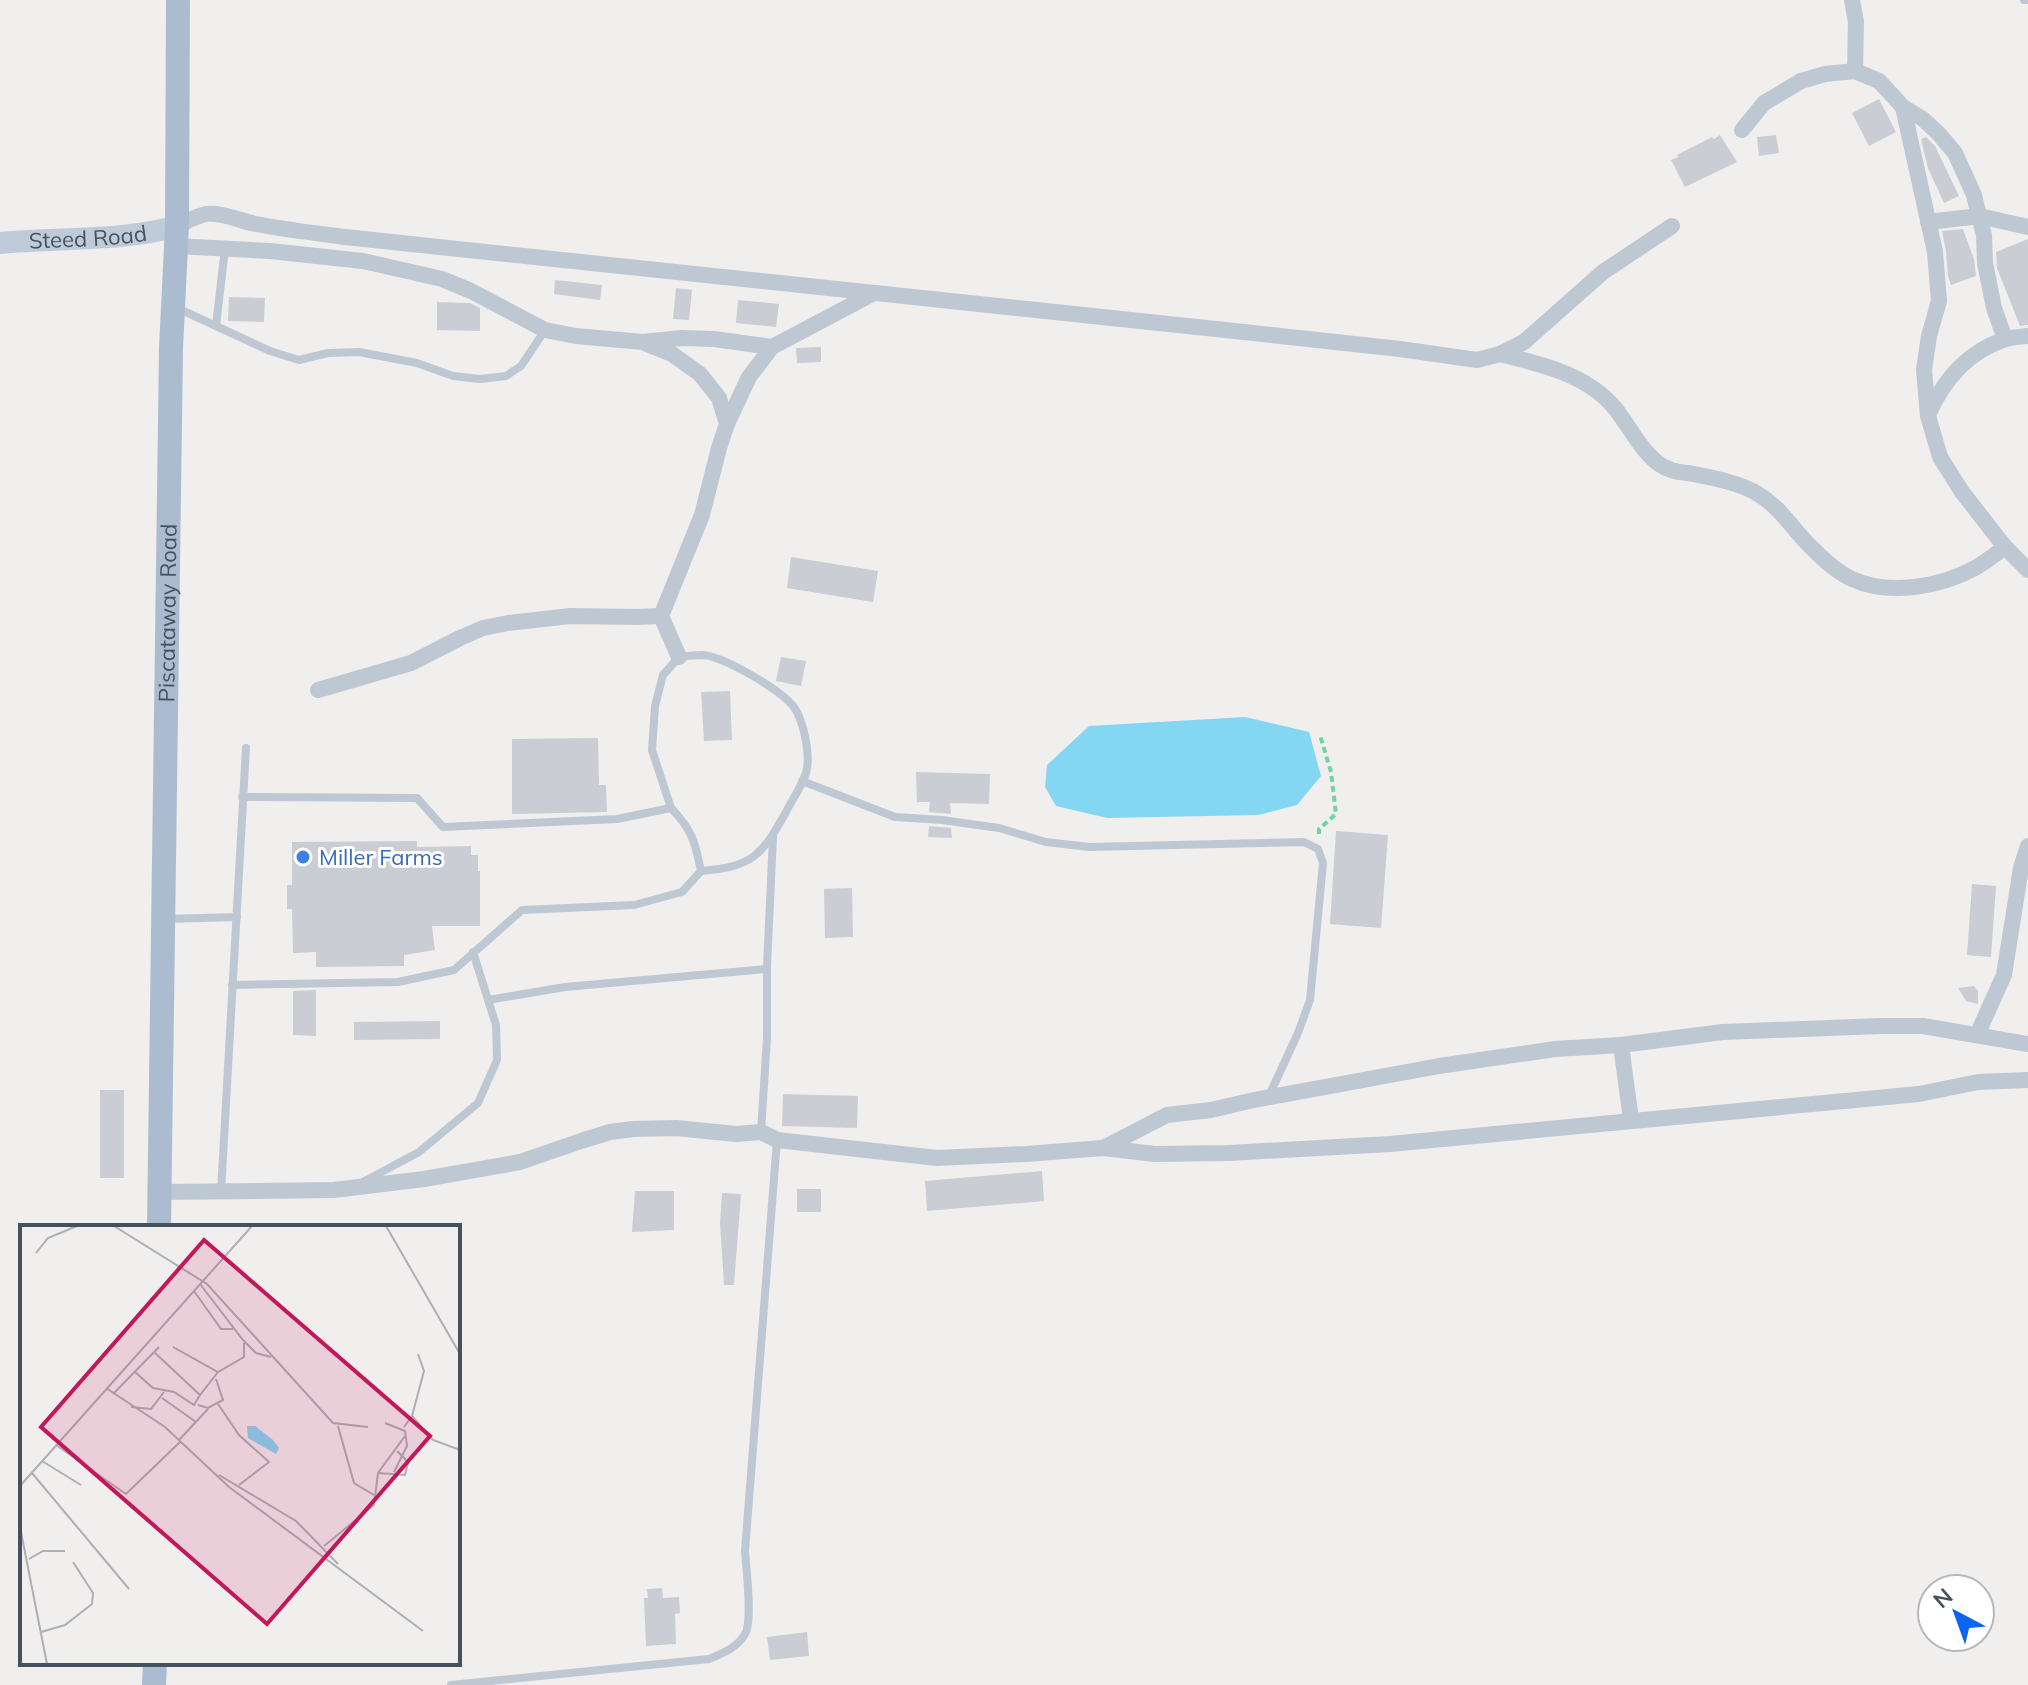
<svg xmlns="http://www.w3.org/2000/svg" width="2028" height="1685" font-family="Mulish,sans-serif">
	<style>
		.water { fill: #83d7f3 }
		.building { fill: #cacdd4 }
		.lines { fill: none; stroke-linecap: round; stroke-linejoin: round }
		.path { stroke: #6ed3a6; stroke-width: 4; stroke-dasharray: 6 4; stroke-linecap: butt }
		.lane { stroke: #bec8d2; stroke-width: 8 }
		.street { stroke: #bec8d2; stroke-width: 16 }
		.secondary { stroke: #bfcbd9; stroke-width: 22 }
		.primary { stroke: #acbcd0; stroke-width: 24 }
		.shop-dot { fill: #3f7fe0; stroke: #fff; stroke-width: 3 }
		.labels { text-anchor: middle; stroke-width: 6; stroke-linejoin: round; paint-order: stroke }
		.street-label { font-size: 22px; fill: #45515e; stroke: #fff }
		.shop-label { font-size: 22px; fill: #366cbe; stroke: #fff; text-anchor: start }
		.inset-road { fill: none; stroke: #acafb4; stroke-width: 2 }
		.view { fill: #c2185b; fill-opacity: 0.15; stroke: #c2185b; stroke-width: 4 }
		.inset-edge { fill: none; stroke: #45515e; stroke-width: 4 }
	</style>
	<rect width="100%" height="100%" fill="#f1eeee"/>
	<polygon class="water" points="1245,717 1309,732 1321,776 1297,805 1258,815 1107,818 1056,806 1045,787 1047,765 1089,726"/>
	<g class="building">
		<polygon points="1879,99 1896,132 1869,146 1852,113"/>
		<polygon points="1720,135 1737,162 1685,187 1671,160 1678,157 1677,155 1712,137 1714,139"/>
		<polygon points="1776,135 1779,153 1759,156 1757,137"/>
		<polygon points="1926,137 1935,146 1959,196 1944,203 1928,168 1921,139"/>
		<polygon points="1963,229 1974,259 1976,276 1951,285 1948,276 1946,251 1942,231"/>
		<polygon points="2028,239 2028,325 2020,326 1997,268 1996,252"/>
		<polygon points="555,280 602,285 600,300 554,294"/>
		<polygon points="676,288 692,290 689,320 673,319"/>
		<polygon points="229,297 265,298 264,322 228,321"/>
		<polygon points="738,300 779,304 776,327 736,323"/>
		<polygon points="437,302 470,303 480,308 480,331 437,330"/>
		<polygon points="821,347 821,362 797,363 796,348"/>
		<polygon points="791,557 878,571 873,602 787,588"/>
		<polygon points="781,657 806,661 801,686 776,681"/>
		<polygon points="730,691 732,740 704,741 701,692"/>
		<polygon points="598,738 599,785 606,785 607,812 512,814 512,739"/>
		<polygon points="916,772 990,774 989,804 950,803 951,814 929,812 930,802 917,802"/>
		<polygon points="929,826 951,828 952,838 928,837"/>
		<polygon points="1336,831 1388,835 1381,928 1330,924"/>
		<polygon points="417,841 417,847 471,846 471,855 478,855 478,871 480,871 480,926 432,926 435,950 404,955 404,966 316,967 316,952 293,953 292,909 287,909 287,885 292,885 292,842"/>
		<polygon points="1972,884 1996,886 1991,957 1967,955"/>
		<polygon points="852,888 853,937 825,938 824,889"/>
		<polygon points="1974,986 1978,991 1978,1004 1966,1001 1958,988"/>
		<polygon points="316,990 316,1036 293,1035 293,991"/>
		<polygon points="440,1021 440,1039 354,1040 354,1022"/>
		<rect x="100" y="1090" width="24" height="88"/>
		<polygon points="783,1094 858,1096 857,1128 782,1126"/>
		<polygon points="1042,1171 1044,1201 927,1211 925,1181"/>
		<rect x="797" y="1189" width="24" height="23"/>
		<polygon points="635,1191 674,1191 674,1230 632,1232"/>
		<polygon points="722,1193 741,1194 734,1285 724,1285 720,1223"/>
		<polygon points="662,1588 663,1598 679,1597 680,1613 675,1614 676,1644 646,1646 644,1598 648,1598 647,1589"/>
		<polygon points="807,1632 809,1656 770,1660 767,1637"/>
	</g>
	<g class="lines">
		<polyline class="path" points="1319,834 1319,829 1336,814 1331,772 1320,735"/>
		<g class="lane">
			<polyline points="2024,0 2028,0"/>
			<polyline points="177,308 270,351 299,360 328,353 359,352 417,363 453,376 480,379 506,376 521,366 545,330"/>
			<polyline points="216,326 225,248"/>
			<polyline points="802,781 895,817 942,820 999,828 1046,842 1089,847 1304,842 1318,849 1323,863 1310,1000 1298,1033 1268,1098"/>
			<path d="M242,797L417,798L443,827L617,819L671,808L652,750L655,706L663,675L679,657C687,656 695,655 703,655C725,657 781,690 794,707C804,722 811,756 806,773C802,786 792,800 786,812C762,855 753,867 701,871"/>
			<polyline points="165,919 237,917"/>
			<path d="M232,985L398,982L454,970L522,910L634,905L682,892L701,871C695,841 692,830 671,808"/>
			<polyline points="488,1000 565,987 767,969"/>
			<polyline points="761,1132 767,1038 767,966 773,837"/>
			<polyline points="363,1182 419,1152 478,1103 497,1060 496,1025 473,952"/>
			<polyline points="221,1192 246,748"/>
			<path d="M451,1685L709,1659C723,1653 737,1648 745,1634C753,1621 746,1567 745,1551L777,1140"/>
		</g>
		<g class="street">
			<polyline points="1852,0 1856,22 1855,71"/>
			<polyline points="1903,107 1935,252 1939,301 1929,336 1924,370 1928,416 1940,457 1962,492 2005,547 2028,570"/>
			<polyline points="1742,130 1764,103 1801,81 1825,74 1855,71 1879,81 1903,107 1923,119 1939,134 1955,153 1974,195 1979,216 1984,235 1985,263 1994,308 2005,339"/>
			<polyline points="1928,222 1979,216 2028,227"/>
			<path d="M177,226C186,222 196,216 206,214C222,212 240,221 256,224C286,230 316,233 345,237L1244,332L1400,349L1477,360L1500,354L1524,342L1603,272L1672,226"/>
			<polyline points="176,246 270,251 363,261 442,279 471,291 545,330 576,336 643,342 681,338 714,339 772,347 874,293"/>
			<path d="M1500,354C1540,364 1586,374 1614,407C1629,425 1640,450 1659,464C1670,472 1682,472 1694,474C1714,478 1740,483 1758,494C1780,507 1792,528 1809,545C1822,558 1835,571 1852,579C1889,596 1940,587 1975,568C1986,562 1996,554 2005,547"/>
			<path d="M1928,415C1943,381 1966,353 2003,340C2011,337 2020,337 2028,336"/>
			<polyline points="727,424 749,377 772,347"/>
			<polyline points="661,616 679,657"/>
			<polyline points="318,690 411,663 460,638 483,628 508,623 570,616 637,617 661,616 702,515 719,448 727,424 719,398 700,374 672,354 647,344"/>
			<polyline points="1977,1035 2004,975 2021,868 2028,846"/>
			<polyline points="1621,1045 1631,1120"/>
			<polyline points="1103,1148 1167,1115 1211,1110 1254,1100 1439,1066 1555,1049 1621,1045 1723,1032 1880,1026 1923,1026 2028,1044"/>
			<polyline points="159,1192 334,1190 424,1179 520,1162 584,1140 610,1132 633,1129 676,1128 736,1134 761,1132 777,1140 937,1158 1026,1154 1103,1148 1155,1154 1229,1153 1390,1144 1919,1094 1978,1082 2028,1080"/>
		</g>
		<path class="secondary" id="s1" d="M0,243C58,237 121,242 177,226"/>
		<g class="primary">
			<path id="s2" d="M159,1227L171,348L177,226L178,0"/>
			<polyline points="154,1685 155,1663"/>
		</g>
	</g>
	<circle class="shop-dot" cx="303" cy="857" r="8"/>
	<g class="labels">
		<g class="street-label">
			<text dy="8" stroke="none"><textPath href="#s1" startOffset="88">Steed Road</textPath></text>
			<text dy="8" stroke="none"><textPath href="#s2" startOffset="614">Piscataway Road</textPath></text>
		</g>
		<g class="shop-label">
			<text x="319" y="865">Miller Farms</text>
		</g>
	</g>
	<g transform="translate(20 1225)">
		<rect width="440" height="440" fill="#f1eeee"/>
		<path d="M227,201H235L253,215L259,223L256,229L228,213Z" fill="#83d7f3"/>
		<path class="inset-road" d="M94,1L187,59L313,198L348,202M366,1L440,129M16,28L28,13L57,1M180,59L223,115L236,128L251,132M174,66L201,104H213M153,122L198,147L224,132V118M134,127L180,170L198,147M115,147L133,163L154,167L174,180L180,170M86,163L145,202L209,262L403,406M93,169L139,122M142,173L176,197M198,179L219,210L249,237L219,260M178,180L188,183L203,175L196,154M111,182L131,184L144,167M392,191L413,215L440,225M365,198L385,206L387,221L374,247M318,201L334,258L354,270M384,202L392,191L404,146L398,129M159,215L188,184M36,220L106,269L160,217M22,236L61,260M12,248L109,364M358,248L385,250L388,237L377,226M199,250L276,296L318,339M0,261L232,1M0,302L27,439M304,321L354,280L358,248L385,211M9,334L23,326H45M21,407L45,400L72,379L73,368L53,337"/>
		<path class="view" d="M184,15L410,211L247,399L21,202Z"/>
		<rect width="440" height="440" class="inset-edge"/>
	</g>
	<g transform="translate(1956 1613) rotate(319)"><circle r="38" fill="#ffffff" stroke="#b5b9bf" stroke-width="2"/>
	<path d="M0-6L14 30L0 20L-14 30Z" fill="#0a65ef"/>
	<text y="-12" font-size="22" font-weight="bold" text-anchor="middle" fill="#45515e">N</text>
	</g>
</svg>
